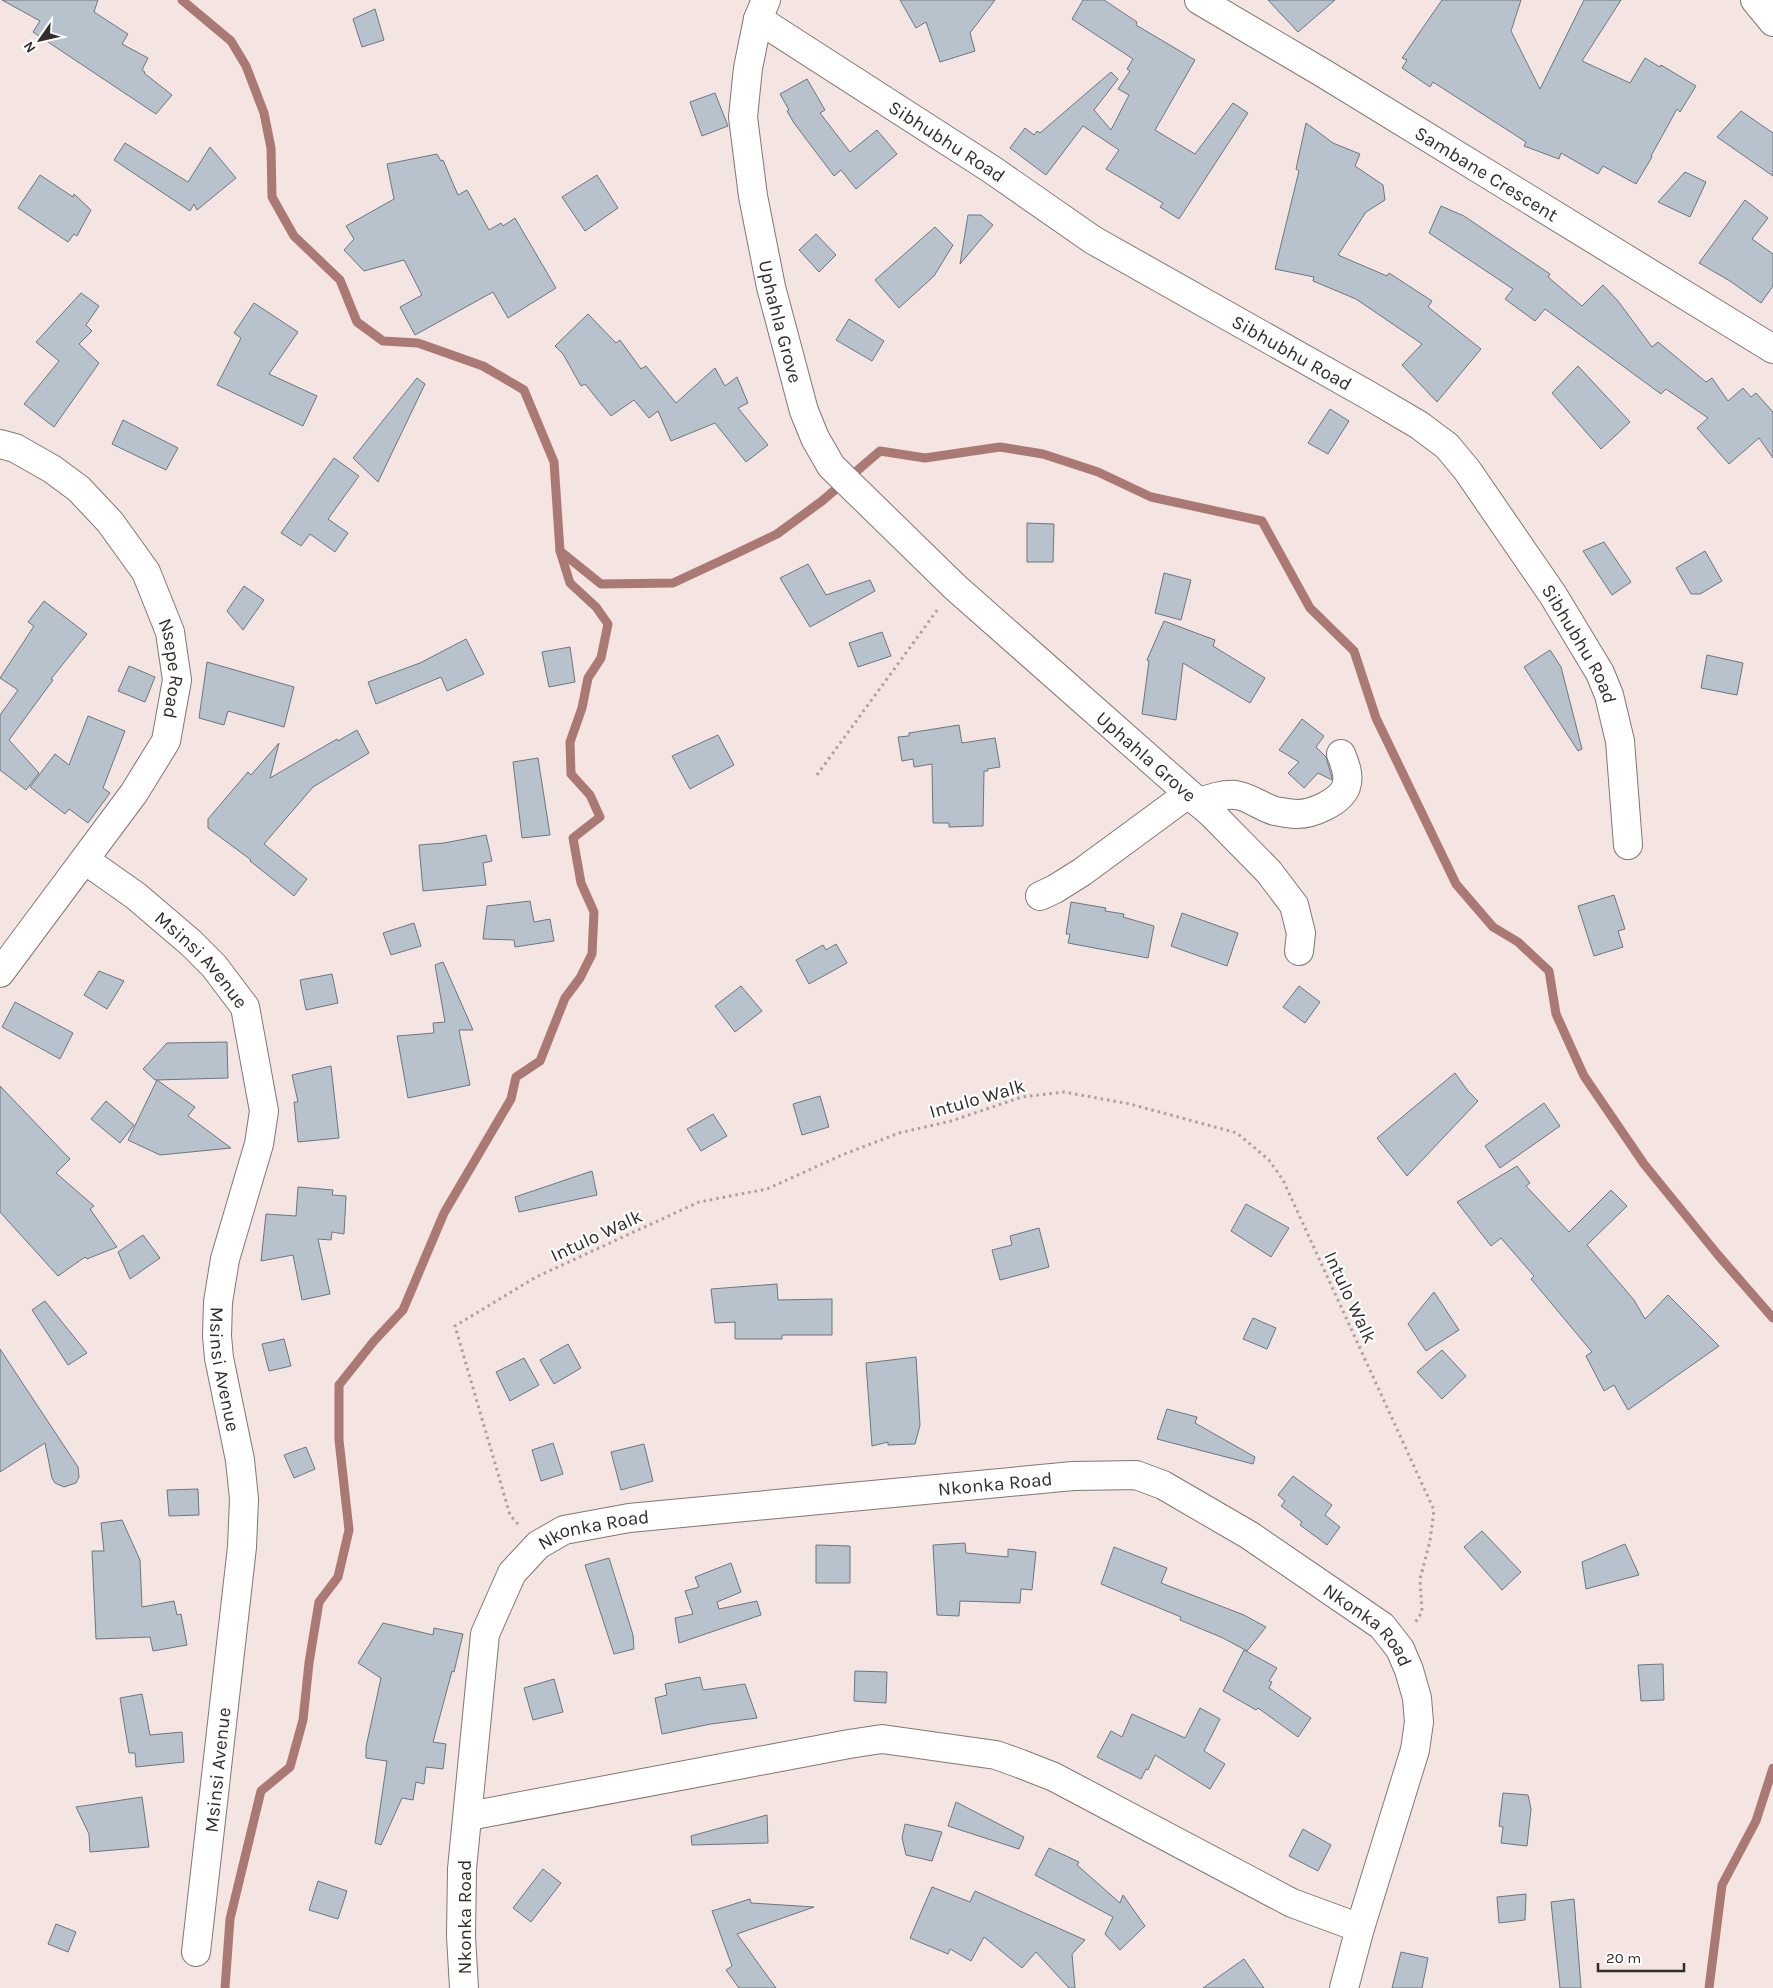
<svg xmlns="http://www.w3.org/2000/svg" width="1773" height="1988" font-family="Karla,sans-serif">
	<style>
		.lines { fill: none; stroke-linecap: round; stroke-linejoin: round }
		.stream { stroke: #aa7973; stroke-width: 9 }
		.building { fill: #b7c2cc; stroke: #6d767f }
		.minor-casing { stroke: #847674; stroke-width: 30 }
		.path { stroke: #aca09e; stroke-width: 3; stroke-dasharray: 2.5 4; stroke-linecap: butt }
		.minor { stroke: #fff; stroke-width: 28 }
		.labels { text-anchor: middle; stroke-width: 4.5; stroke-linejoin: round; paint-order: stroke }
		.street-label { font-size: 19px; fill: #322c2b; stroke: #fff }
	</style>
	<rect width="100%" height="100%" fill="#f4e4e2"/>
	<g class="lines">
		<g class="stream">
			<polyline points="182,0 231,41 246,66 264,113 271,148 272,197 294,236 340,280 357,322 383,341 418,343 483,366 524,390 554,462 560,551 601,584 673,583 731,556 777,534 822,501 880,451 925,458 1000,447 1043,454 1098,472 1151,497 1262,521 1310,608 1354,651 1376,718 1456,884 1493,927 1518,942 1549,971 1556,1014 1584,1076 1644,1164 1718,1255 1773,1318"/>
			<polyline points="225,1988 230,1919 261,1791 290,1767 303,1720 309,1663 319,1602 338,1577 349,1530 339,1440 339,1385 374,1341 403,1310 444,1213 511,1099 516,1077 540,1061 565,998 580,978 592,954 594,912 581,883 573,838 600,817 590,795 571,774 570,742 582,708 588,678 601,658 608,624 596,607 570,583 560,551"/>
			<polyline points="1709,1988 1722,1885 1756,1821 1773,1768"/>
		</g>
	</g>
	<g class="building">
		<polygon points="2,0 98,0 94,12 128,34 122,44 148,58 142,70 145,72 144,73 172,95 156,114 33,32 40,21"/>
		<polygon points="900,0 995,0 970,33 975,51 940,62 926,22 916,28"/>
		<polygon points="1083,0 1104,0 1137,22 1136,25 1195,60 1155,130 1195,154 1233,103 1248,113 1179,219 1160,207 1163,203 1106,169 1119,150 1083,126 1046,175 1010,148 1025,128 1034,135 1037,131 1040,133 1111,72 1118,79 1094,110 1111,130 1129,95 1118,89 1130,71 1127,69 1133,59 1072,19"/>
		<polygon points="1268,0 1335,0 1298,32"/>
		<polygon points="1442,0 1521,0 1511,31 1540,89 1584,0 1621,0 1582,61 1630,83 1645,58 1660,67 1661,65 1696,86 1680,112 1677,109 1651,156 1652,157 1636,184 1603,166 1598,174 1561,153 1559,159 1524,146 1526,142 1433,82 1430,87 1402,68 1407,60 1402,58"/>
		<polygon points="375,9 384,40 362,47 353,19"/>
		<polygon points="807,79 825,110 820,113 850,152 877,130 897,154 856,189 841,170 834,176 794,123 787,111 789,110 780,94"/>
		<polygon points="715,93 728,126 702,136 690,102"/>
		<polygon points="1741,111 1773,133 1773,176 1717,137"/>
		<polygon points="1306,123 1333,143 1360,154 1355,166 1383,185 1385,200 1366,212 1338,255 1387,276 1389,273 1432,301 1428,307 1481,349 1437,402 1402,365 1422,344 1356,299 1313,281 1314,277 1275,269 1299,171 1296,169"/>
		<polygon points="125,143 188,182 210,147 236,178 197,210 194,204 190,211 114,160"/>
		<polygon points="437,154 441,161 443,160 458,195 467,190 489,230 501,223 503,226 515,218 556,288 508,318 493,292 415,335 400,307 422,295 404,260 364,271 344,250 354,239 346,226 394,199 387,164"/>
		<polygon points="1685,172 1706,182 1690,217 1658,202"/>
		<polygon points="40,175 73,197 74,194 91,210 77,236 74,234 68,242 18,208"/>
		<polygon points="597,175 618,208 585,231 562,197"/>
		<polygon points="1745,200 1768,218 1752,239 1773,254 1773,286 1761,303 1730,281 1699,263"/>
		<polygon points="1441,206 1464,216 1550,274 1548,277 1582,306 1603,285 1618,301 1652,347 1658,342 1706,382 1712,378 1728,401 1743,388 1751,397 1756,393 1773,412 1773,458 1759,438 1729,464 1697,428 1708,418 1666,389 1661,394 1545,309 1535,321 1505,299 1513,289 1429,233"/>
		<polygon points="968,215 981,215 993,225 960,264"/>
		<polygon points="935,227 953,245 934,276 899,308 875,280"/>
		<polygon points="816,234 836,255 819,272 799,250"/>
		<polygon points="81,293 99,306 86,325 92,331 79,344 99,363 54,427 24,404 59,361 36,342"/>
		<polygon points="254,303 298,332 269,374 317,396 303,426 217,385 241,338 234,333"/>
		<polygon points="588,314 616,343 620,340 641,369 646,366 676,403 715,368 725,386 737,377 748,403 738,408 768,445 746,462 715,423 671,441 658,411 649,418 634,400 611,416 585,384 581,386 563,354 555,346"/>
		<polygon points="849,319 884,341 872,361 836,340"/>
		<polygon points="1578,366 1630,422 1601,449 1552,393"/>
		<polygon points="417,378 425,384 378,482 353,458"/>
		<polygon points="1330,409 1349,421 1328,454 1308,443"/>
		<polygon points="123,420 178,448 166,470 112,444"/>
		<polygon points="334,458 359,476 328,519 348,533 335,552 310,534 301,546 281,533"/>
		<polygon points="1027,523 1054,524 1053,562 1027,562"/>
		<polygon points="1604,542 1631,582 1612,595 1583,551"/>
		<polygon points="1705,551 1722,581 1700,594 1691,594 1676,568"/>
		<polygon points="808,564 826,595 870,580 875,591 810,627 780,578"/>
		<polygon points="1164,573 1191,580 1181,620 1155,613"/>
		<polygon points="244,586 264,600 243,630 227,611"/>
		<polygon points="44,601 87,634 51,679 53,680 9,740 39,773 26,790 0,770 0,715 18,690 0,678 34,626 28,622"/>
		<polygon points="1164,621 1215,640 1213,646 1265,678 1250,703 1183,663 1176,720 1142,714 1149,661 1147,660"/>
		<polygon points="882,632 891,656 858,667 849,643"/>
		<polygon points="466,639 484,674 447,691 441,677 376,704 368,682 420,663"/>
		<polygon points="570,647 575,682 549,687 542,652"/>
		<polygon points="1550,650 1561,667 1582,749 1578,751 1524,667"/>
		<polygon points="1707,655 1743,663 1737,695 1701,688"/>
		<polygon points="207,662 294,687 284,727 228,711 224,725 199,718"/>
		<polygon points="129,666 155,677 145,702 118,691"/>
		<polygon points="88,716 125,731 103,788 110,793 88,823 69,809 65,814 30,787 55,754 69,765"/>
		<polygon points="1302,719 1324,736 1316,747 1326,757 1332,778 1332,780 1318,773 1304,788 1288,773 1299,762 1279,750"/>
		<polygon points="959,725 962,743 995,738 1000,767 987,769 988,771 984,771 983,826 949,827 949,823 933,823 932,764 914,767 913,759 902,761 898,737 909,736 909,733"/>
		<polygon points="357,730 369,753 313,787 264,844 307,879 294,896 250,861 251,860 208,828 208,819 248,772 251,775 279,743 270,778 337,739 338,741"/>
		<polygon points="718,735 734,765 690,789 672,756"/>
		<polygon points="538,758 550,835 522,838 513,762"/>
		<polygon points="486,835 492,861 483,863 486,885 423,891 419,845 444,843"/>
		<polygon points="1614,895 1625,929 1618,931 1623,947 1594,956 1578,906"/>
		<polygon points="530,901 534,922 550,919 554,941 515,947 514,940 483,939 487,906"/>
		<polygon points="1071,902 1106,908 1105,911 1124,914 1123,917 1154,926 1148,958 1068,943 1070,934 1066,934"/>
		<polygon points="1182,913 1238,933 1227,966 1171,946"/>
		<polygon points="414,923 421,946 391,955 383,933"/>
		<polygon points="836,944 847,963 809,984 796,960 823,945 826,950"/>
		<polygon points="443,962 473,1030 459,1030 470,1085 408,1098 397,1036 434,1033 433,1023 445,1022 435,965"/>
		<polygon points="99,971 124,981 107,1009 84,995"/>
		<polygon points="332,974 338,1003 306,1010 300,980"/>
		<polygon points="741,986 762,1011 735,1032 715,1006"/>
		<polygon points="1299,986 1320,1002 1305,1023 1283,1007"/>
		<polygon points="15,1002 73,1033 60,1059 2,1027"/>
		<polygon points="227,1042 228,1078 155,1080 143,1069 167,1043"/>
		<polygon points="331,1066 339,1138 298,1142 294,1102 298,1102 292,1075"/>
		<polygon points="1455,1073 1468,1091 1478,1101 1407,1176 1377,1138"/>
		<polygon points="157,1080 195,1107 188,1116 231,1148 160,1155 128,1140"/>
		<polygon points="0,1086 70,1159 56,1173 94,1206 90,1209 117,1247 87,1259 85,1257 58,1276 0,1212"/>
		<polygon points="820,1096 829,1127 802,1135 793,1104"/>
		<polygon points="106,1101 134,1125 120,1143 91,1119"/>
		<polygon points="1544,1103 1560,1126 1500,1168 1485,1146"/>
		<polygon points="713,1114 727,1136 701,1151 687,1129"/>
		<polygon points="1517,1166 1530,1183 1526,1186 1569,1232 1611,1190 1627,1206 1587,1245 1634,1300 1645,1319 1668,1295 1719,1346 1628,1410 1614,1385 1604,1391 1586,1356 1592,1352 1531,1279 1534,1276 1501,1238 1491,1246 1457,1202"/>
		<polygon points="592,1171 597,1195 519,1212 515,1197"/>
		<polygon points="298,1187 333,1190 332,1195 346,1196 344,1234 332,1232 331,1240 318,1239 330,1294 302,1300 293,1255 261,1261 266,1214 296,1216"/>
		<polygon points="1246,1204 1289,1228 1271,1257 1231,1231"/>
		<polygon points="1039,1228 1049,1267 1000,1280 992,1250 1012,1245 1010,1236"/>
		<polygon points="143,1235 160,1258 130,1279 118,1252"/>
		<polygon points="777,1284 778,1300 832,1299 832,1335 782,1335 782,1339 735,1339 735,1322 715,1323 711,1289"/>
		<polygon points="1434,1292 1459,1330 1426,1351 1408,1324"/>
		<polygon points="45,1301 87,1353 68,1365 32,1310"/>
		<polygon points="1253,1318 1276,1328 1267,1349 1243,1339"/>
		<polygon points="284,1339 291,1366 269,1371 262,1344"/>
		<polygon points="568,1344 581,1368 554,1384 540,1360"/>
		<polygon points="0,1349 78,1467 79,1477 76,1483 64,1487 55,1483 52,1478 45,1443 0,1472"/>
		<polygon points="1442,1350 1466,1376 1442,1399 1417,1372"/>
		<polygon points="916,1357 920,1425 915,1444 888,1445 888,1442 872,1446 866,1363"/>
		<polygon points="524,1358 539,1385 510,1401 496,1372"/>
		<polygon points="1167,1409 1197,1417 1195,1423 1255,1457 1253,1464 1157,1439"/>
		<polygon points="553,1443 563,1474 541,1481 532,1450"/>
		<polygon points="644,1444 653,1481 621,1490 611,1452"/>
		<polygon points="306,1447 315,1469 294,1478 284,1455"/>
		<polygon points="1293,1476 1332,1505 1325,1515 1340,1527 1327,1545 1300,1525 1302,1522 1281,1506 1285,1501 1278,1495"/>
		<polygon points="198,1489 199,1515 169,1516 167,1490"/>
		<polygon points="122,1520 140,1560 142,1607 174,1601 177,1615 181,1614 187,1645 153,1651 150,1637 96,1639 92,1551 104,1551 101,1523"/>
		<polygon points="1482,1531 1521,1572 1502,1590 1464,1547"/>
		<polygon points="965,1543 966,1553 1008,1557 1008,1549 1036,1552 1032,1590 1021,1589 1020,1603 960,1601 959,1616 937,1615 933,1545"/>
		<polygon points="1625,1544 1639,1575 1586,1589 1582,1562"/>
		<polygon points="816,1545 850,1546 850,1583 816,1583"/>
		<polygon points="1114,1547 1167,1568 1161,1583 1244,1615 1266,1627 1247,1651 1223,1638 1180,1620 1181,1617 1101,1584"/>
		<polygon points="609,1558 633,1635 634,1649 614,1654 585,1565"/>
		<polygon points="731,1563 741,1592 717,1602 719,1609 757,1601 761,1615 679,1643 675,1618 693,1614 685,1591 699,1587 695,1577"/>
		<polygon points="383,1623 433,1635 434,1628 463,1634 454,1672 452,1671 433,1742 446,1744 443,1769 426,1767 424,1784 416,1782 413,1800 402,1798 381,1845 375,1843 387,1761 366,1758 366,1747 381,1678 358,1663"/>
		<polygon points="1244,1650 1277,1668 1269,1681 1272,1682 1269,1688 1311,1718 1298,1737 1258,1708 1256,1710 1223,1691"/>
		<polygon points="1663,1664 1664,1700 1641,1701 1638,1665"/>
		<polygon points="855,1671 887,1672 886,1703 854,1701"/>
		<polygon points="700,1677 703,1690 745,1684 757,1718 711,1724 662,1734 655,1698 667,1695 665,1684"/>
		<polygon points="554,1679 563,1712 533,1720 524,1688"/>
		<polygon points="142,1694 150,1735 182,1732 184,1762 136,1767 135,1753 129,1753 120,1698"/>
		<polygon points="1200,1708 1220,1719 1204,1751 1225,1764 1210,1789 1155,1755 1148,1770 1146,1769 1141,1779 1097,1757 1111,1731 1122,1737 1132,1714 1185,1738"/>
		<polygon points="1503,1793 1528,1795 1531,1809 1527,1846 1501,1843 1503,1827 1499,1826"/>
		<polygon points="142,1797 149,1847 90,1852 89,1834 76,1807"/>
		<polygon points="956,1802 1024,1837 1019,1849 948,1826"/>
		<polygon points="767,1815 768,1843 692,1845 691,1836"/>
		<polygon points="905,1824 942,1832 932,1861 906,1855 902,1838"/>
		<polygon points="1303,1829 1331,1845 1318,1871 1289,1856"/>
		<polygon points="1049,1848 1079,1862 1077,1865 1120,1903 1123,1895 1145,1926 1120,1950 1105,1934 1113,1917 1035,1875"/>
		<polygon points="543,1869 561,1883 531,1922 513,1908"/>
		<polygon points="318,1881 347,1891 338,1919 309,1910"/>
		<polygon points="932,1887 970,1902 975,1891 1085,1940 1072,1954 1075,1988 1069,1988 1036,1952 1022,1968 984,1937 971,1961 950,1949 948,1954 910,1938"/>
		<polygon points="1526,1894 1525,1920 1499,1923 1497,1897"/>
		<polygon points="750,1899 751,1903 814,1907 737,1934 776,1988 739,1988 726,1970 732,1966 712,1911"/>
		<polygon points="1574,1899 1581,1988 1560,1988 1551,1902"/>
		<polygon points="56,1924 76,1932 68,1952 48,1944"/>
		<polygon points="1401,1952 1428,1958 1422,1988 1392,1988"/>
		<polygon points="1244,1959 1264,1988 1203,1988"/>
	</g>
	<g class="lines">
		<g class="minor-casing">
			<g id="minor">
				<path id="s1" d="M766,0L758,19L748,68L743,117L753,196L771,287L804,411L815,438L831,466L955,587L1212,814L1269,872L1294,905L1301,933L1299,951"/>
				<path id="s2" d="M1199,0L1323,73L1773,349"/>
				<polyline points="1755,0 1773,22"/>
				<path id="s3" d="M758,19L991,169L1093,240L1368,395L1419,425L1447,446L1467,470L1553,595L1600,673L1609,695L1620,741L1628,845"/>
				<path id="s4" d="M0,444L15,448L52,469L79,489L110,522L146,572L170,632L177,680L166,741L134,793L0,973"/>
				<path d="M1199,803C1209,798 1224,794 1236,795C1250,797 1261,807 1275,811C1282,812 1290,814 1297,814C1313,814 1340,802 1346,787C1350,776 1345,764 1341,754"/>
				<path id="s5" d="M85,860L136,896L191,943L214,966L245,1007L264,1111L259,1144L225,1259L218,1302L217,1336L219,1358L240,1460L244,1499L242,1547L196,1952"/>
				<polyline points="1040,896 1055,889 1082,872 1188,794"/>
				<polyline points="469,1816 849,1744 882,1739 996,1755 1021,1764 1054,1777 1292,1903 1360,1928"/>
				<path id="s6" d="M464,1988L461,1936L462,1869L485,1634L512,1573L538,1545L564,1530L629,1518L1073,1476L1136,1475L1163,1485L1249,1535L1382,1626L1400,1649L1409,1670L1417,1698L1419,1722L1415,1750L1360,1928L1344,1988"/>
			</g>
		</g>
		<g class="path">
			<polyline points="817,775 938,609"/>
			<polyline points="518,1524 510,1515 455,1326 536,1277 699,1202 767,1189 842,1155 899,1133 951,1121 1022,1097 1064,1092 1130,1104 1237,1133 1269,1160 1283,1180 1434,1510 1430,1541 1420,1579 1422,1612 1415,1623"/>
		</g>
		<use href="#minor" class="minor"/>
	</g>
	<g class="labels">
		<g class="street-label">
			<text dy="7" stroke="none"><textPath href="#s3" startOffset="225">Sibhubhu Road</textPath></text>
			<text dy="7" stroke="none"><textPath href="#s2" startOffset="336">Sambane Crescent</textPath></text>
			<text dy="7" stroke="none"><textPath href="#s1" startOffset="328">Uphahla Grove</textPath></text>
			<text dy="7" stroke="none"><textPath href="#s3" startOffset="630">Sibhubhu Road</textPath></text>
			<text dy="7" stroke="none"><textPath href="#s3" startOffset="1050">Sibhubhu Road</textPath></text>
			<text dy="7" stroke="none"><textPath href="#s4" startOffset="300">Nsepe Road</textPath></text>
			<text dy="7" stroke="none"><textPath href="#s1" startOffset="911">Uphahla Grove</textPath></text>
			<text dy="7" stroke="none"><textPath href="#s5" startOffset="154">Msinsi Avenue</textPath></text>
			<text transform="translate(977 1098) rotate(-16)" y="7">Intulo Walk</text>
			<text transform="translate(596 1235) rotate(-25)" y="7">Intulo Walk</text>
			<text transform="translate(1351 1297) rotate(65)" y="7">Intulo Walk</text>
			<text dy="7" stroke="none"><textPath href="#s5" startOffset="589">Msinsi Avenue</textPath></text>
			<text dy="7" stroke="none"><textPath href="#s6" startOffset="924">Nkonka Road</textPath></text>
			<text dy="7" stroke="none"><textPath href="#s6" startOffset="519">Nkonka Road</textPath></text>
			<text dy="7" stroke="none"><textPath href="#s6" startOffset="1344">Nkonka Road</textPath></text>
			<text transform="translate(217 1770) rotate(-84)" y="7">Msinsi Avenue</text>
			<text transform="translate(464 1917) rotate(-90)" y="7">Nkonka Road</text>
		</g>
	</g>
	<g transform="translate(40 40) rotate(236)" stroke="#ffffff" stroke-width="4" paint-order="stroke">
	<path d="M0-4L9 19L0 12L-9 19Z" fill="#322c2b"/>
	<text y="-8" font-size="14" font-weight="bold" text-anchor="middle" fill="#322c2b">N</text>
	</g>
	<path d="M1598 1963v8h86v-8" fill="none" stroke="#322c2b" stroke-width="2.5"/>
	<text x="1606" y="1963" font-size="15" fill="#322c2b" stroke="#ffffff" stroke-width="4" paint-order="stroke">20 m</text>
</svg>
